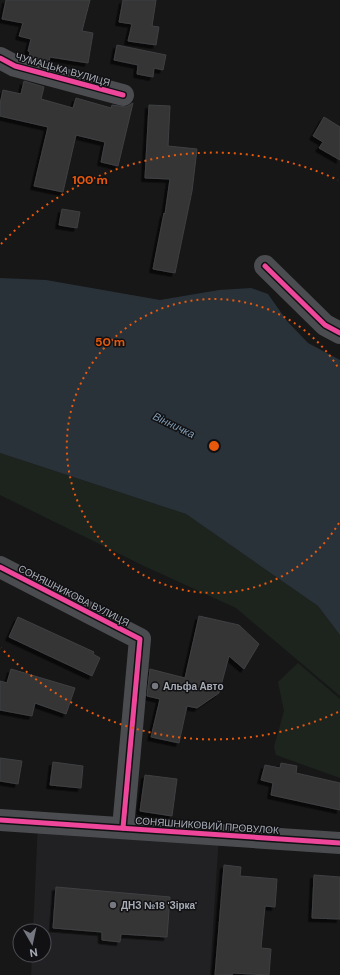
<svg xmlns="http://www.w3.org/2000/svg" width="340" height="975" font-family="'DM Sans',sans-serif">
	<style>
		.built { fill: #212123 }
		.green { fill: #1d241e }
		.water { fill: #2a3239 }
		.building { fill: #353536; stroke: #3f4043; filter: url(#shadow) }
		.lines { fill: none; stroke-linecap: round; stroke-linejoin: round }
		.street { stroke: #4b4c50; stroke-width: 22 }
		.cycleway-casing { stroke: #111113; stroke-width: 8 }
		.cycleway { stroke: #ed469a; stroke-width: 5 }
		.ring { fill: none; stroke: #e8590c; stroke-width: 2; stroke-dasharray: 2 4 }
		.poi-dot { fill: #757880; stroke: #111113; stroke-width: 1.5 }
		.labels { text-anchor: middle; stroke-width: 3; stroke-linejoin: round; paint-order: stroke }
		.street-label { font-size: 10px; fill: #a8adb8; stroke: #111113 }
		.poi-label { font-size: 10px; font-weight: bold; fill: #a8adb8; stroke: #111113; text-anchor: start }
		.water-label { font-size: 11px; font-style: italic; fill: #7f9bb3; stroke: #111113 }
		.centre { fill: #e8590c; stroke: #111113; stroke-width: 2 }
		.ring-label { font-size: 12px; text-anchor: middle; font-weight: bold; fill: #e8590c; stroke: #111113; stroke-width: 3; stroke-linejoin: round; paint-order: stroke }
	</style>
	<defs>
		<filter id="shadow"><feDropShadow dx="-3.5" dy="3.5" stdDeviation="0" flood-color="#0009"/></filter>
	</defs>
	<rect width="100%" height="100%" fill="#171717"/>
	<polygon class="built" points="38,822 219,835 210,975 31,975 32,955 44,955 44,931 33,931"/>
	<g class="green">
		<polygon points="0,453 186,514 318,606 340,635 340,696 236,608 144,566 0,495"/>
		<polygon points="298,663 340,699 340,778 276,755 274,747 284,711 278,682"/>
	</g>
	<polygon class="water" points="0,278 46,280 160,300 219,290 251,288 268,294 287,321 308,343 340,360 340,635 318,606 186,514 0,453"/>
	<g class="building">
		<polygon points="6,0 90,0 82,31 93,33 88,63 50,57 49,62 29,57 30,52 28,51 31,39 19,36 23,23 2,19"/>
		<polygon points="123,0 156,0 152,26 159,27 156,45 128,41 132,24 119,22"/>
		<polygon points="117,45 166,55 163,70 154,68 153,77 137,74 138,65 114,60"/>
		<polygon points="24,81 44,87 41,99 73,108 76,98 111,108 112,105 126,107 133,103 118,166 101,162 105,142 76,135 63,192 34,186 48,127 0,116 0,104 3,90 21,94"/>
		<polygon points="149,105 170,106 168,146 197,149 192,191 175,273 153,269 164,213 165,214 170,179 145,178"/>
		<polygon points="324,117 340,127 340,160 319,148 323,142 313,136"/>
		<polygon points="62,209 80,212 77,228 59,225"/>
		<polygon points="199,616 239,625 259,644 244,669 229,656 219,693 197,708 187,706 179,743 151,737 160,699 147,696 150,669 185,678"/>
		<polygon points="18,617 94,652 93,654 100,658 92,676 9,637"/>
		<polygon points="11,669 75,688 66,714 35,703 32,716 0,710 0,681 7,683"/>
		<polygon points="0,758 22,761 18,784 0,781"/>
		<polygon points="53,762 83,766 81,788 50,785"/>
		<polygon points="281,763 297,766 296,773 340,783 340,810 271,795 273,783 261,780 265,765 280,768"/>
		<polygon points="145,775 177,779 172,816 140,811"/>
		<polygon points="224,865 241,867 240,876 277,879 275,907 265,906 261,948 271,949 269,975 233,973 232,975 215,975"/>
		<polygon points="314,875 340,877 340,919 312,918"/>
		<polygon points="56,887 170,897 167,937 121,934 120,942 102,940 102,932 53,928"/>
	</g>
	<g class="lines">
		<g class="street">
			<polyline points="0,58 15,66 123,95"/>
			<polyline points="265,266 325,325 340,333"/>
			<polyline points="0,567 140,639 123,828"/>
			<polyline points="0,820 340,843"/>
		</g>
		<g class="cycleway-casing">
			<g id="cycleway">
				<polyline points="0,58 15,66 123,95"/>
				<polyline points="265,266 325,325 340,333"/>
				<polyline points="0,567 140,639 123,828"/>
				<polyline points="0,820 340,843"/>
			</g>
		</g>
		<use href="#cycleway" class="cycleway"/>
	</g>
	<g class="ring">
		<path d="M339 523A147 147 0 1 1 339 369"/>
		<path d="M338 712A294 294 0 0 1 1 648M1 244A294 294 0 0 1 338 180"/>
	</g>
	<g class="poi-dot">
		<circle cx="155" cy="686" r="4"/>
		<circle cx="113" cy="905" r="4"/>
	</g>
	<g class="labels">
		<g class="street-label">
			<text transform="translate(63 69) rotate(16)" y="4">ЧУМАЦЬКА ВУЛИЦЯ</text>
			<text transform="translate(74 595) rotate(27)" y="4">СОНЯШНИКОВА ВУЛИЦЯ</text>
			<text transform="translate(207 825) rotate(4)" y="4">СОНЯШНИКОВИЙ ПРОВУЛОК</text>
		</g>
		<g class="poi-label">
			<text x="163" y="690">Альфа Авто</text>
			<text x="121" y="909">ДНЗ №18 'Зірка'</text>
		</g>
		<g class="water-label">
			<text transform="translate(174 425) rotate(26)" y="4">Вінничка</text>
		</g>
	</g>
	<circle cx="214" cy="446" r="6" class="centre"/>
	<g class="ring-label">
		<text x="90" y="184">100 m</text>
		<text x="110" y="346">50 m</text>
	</g>
	<g transform="translate(32 943) rotate(171)"><circle r="19" fill="#111113" stroke="#4d4f55"/>
	<path d="M0-3L7 15L0 10L-7 15Z" fill="#757880"/>
	<text y="-6" font-size="11" font-weight="bold" text-anchor="middle" fill="#a8adb8">N</text>
	</g>
</svg>
